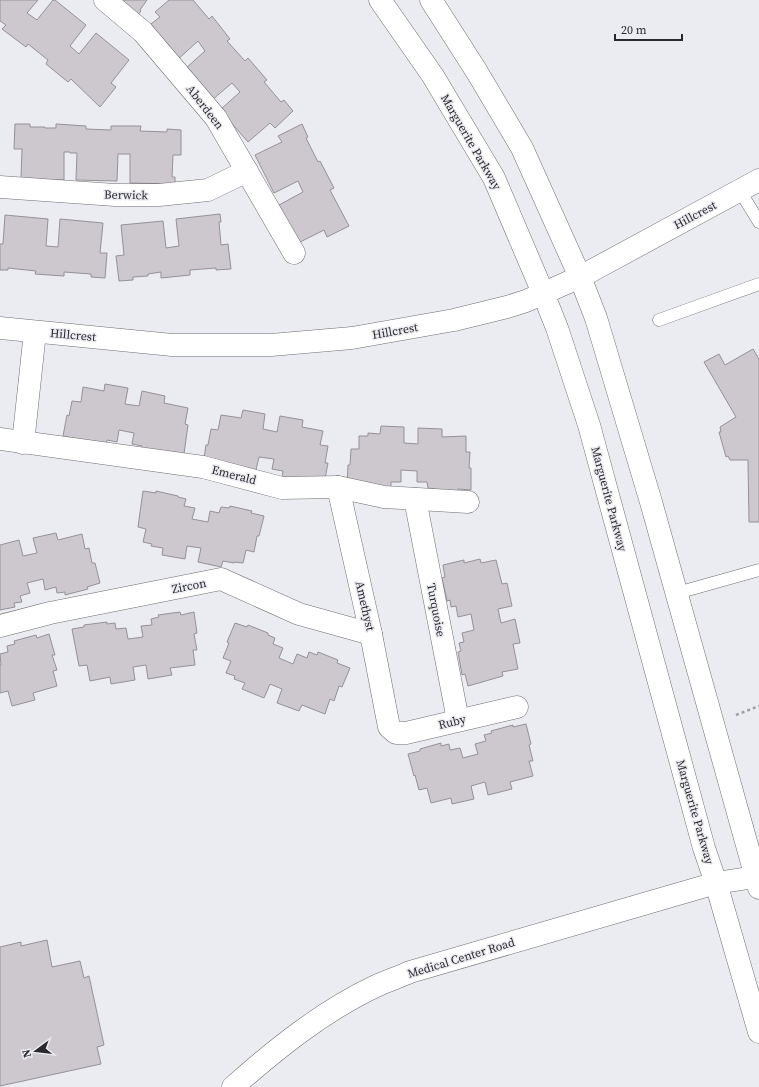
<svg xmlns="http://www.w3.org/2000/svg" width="759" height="1087" font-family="'Source Serif 4',serif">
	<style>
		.building { fill: #ccc8ce; stroke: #959197 }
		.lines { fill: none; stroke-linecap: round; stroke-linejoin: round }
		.lane-casing { stroke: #6e6e74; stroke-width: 13 }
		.street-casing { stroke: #6e6e74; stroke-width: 23 }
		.secondary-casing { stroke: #6e6e74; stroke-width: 23 }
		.primary-casing { stroke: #6e6e74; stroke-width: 23 }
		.path { stroke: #9f9fa4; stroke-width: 2.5; stroke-dasharray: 3 3; stroke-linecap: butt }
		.lane { stroke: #fff; stroke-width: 12 }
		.street { stroke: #fff; stroke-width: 22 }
		.secondary { stroke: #fff; stroke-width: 22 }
		.primary { stroke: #fff; stroke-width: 22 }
		.labels { text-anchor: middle; stroke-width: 3; stroke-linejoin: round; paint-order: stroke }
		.street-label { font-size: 12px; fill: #29292c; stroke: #ebebf2 }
	</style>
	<rect width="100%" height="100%" fill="#ebebf2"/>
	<g class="building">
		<polygon points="0,0 38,0 27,13 37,20 53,0 55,0 86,25 70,46 79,54 96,33 129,60 111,83 116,87 100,107 71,79 68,82 46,64 48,60 28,44 26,47 2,29 6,25 0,21"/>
		<polygon points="115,0 147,0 140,10 141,11 136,17"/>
		<polygon points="169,0 193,0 209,19 212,16 230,39 227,41 245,61 248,58 267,80 264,82 281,102 284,100 293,111 275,128 270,123 248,142 220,110 240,92 232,83 212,100 185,69 205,51 198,41 176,61 147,27 160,17 155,12"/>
		<polygon points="15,124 30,124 30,127 45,127 45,128 56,128 56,124 86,126 86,129 111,130 111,126 141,126 140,131 167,132 167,129 181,130 181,155 173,155 172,177 175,177 175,184 130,183 130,154 118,154 117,181 76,180 77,153 70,153 70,152 64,152 64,180 21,179 22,149 14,149"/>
		<polygon points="302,124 308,137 306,138 318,162 320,161 334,188 330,190 349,226 327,237 324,230 298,243 279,205 303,192 298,181 274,193 255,155 282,142 278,136"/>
		<polygon points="220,214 221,222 219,222 221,245 228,244 231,269 216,270 216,268 190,270 190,275 161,278 161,272 148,274 148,276 133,277 133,280 119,281 116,256 124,255 121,225 163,221 166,248 179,246 176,219"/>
		<polygon points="5,215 48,219 46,246 58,247 60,219 103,223 100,253 107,253 105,278 91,277 91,274 64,272 64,276 35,274 36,271 8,268 8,270 0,270 0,244 3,244"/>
		<polygon points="753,349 759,359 759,522 749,522 748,460 730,460 728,456 726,457 719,432 721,432 720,427 736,417 704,362 719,354 725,365"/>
		<polygon points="105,384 128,388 125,404 139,406 142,391 165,396 164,403 188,408 185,424 188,425 183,461 141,452 142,446 132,444 134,433 119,430 117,442 107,440 106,445 63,436 67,415 69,416 72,401 81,402 83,387 104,391"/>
		<polygon points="243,410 265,414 263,429 277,432 280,416 303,420 302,427 323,431 320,445 328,446 325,463 328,463 324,484 282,477 283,471 272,469 274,459 259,457 256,470 203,465 206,445 208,445 211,429 218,430 221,415 241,418"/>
		<polygon points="381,426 404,427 404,443 418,444 418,428 442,429 442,437 466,436 466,452 470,452 469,468 471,468 471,490 458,489 458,492 435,492 435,489 428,488 427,482 417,482 417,471 401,470 401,482 391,482 391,488 347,486 348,465 350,465 351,449 359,449 359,436 368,436 368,433 380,434"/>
		<polygon points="143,491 156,493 156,491 178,496 178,497 186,499 184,506 195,508 192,519 208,522 210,511 219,513 221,507 229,508 230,506 252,511 251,513 264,516 259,536 257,536 254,552 246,550 243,563 234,562 234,563 223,561 221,567 198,562 201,548 187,546 185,559 162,555 163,548 151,546 152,544 143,542 146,529 138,527"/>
		<polygon points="56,533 58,540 82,534 85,549 89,548 92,563 95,563 100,583 87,587 88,589 65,595 65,592 57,593 56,587 45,590 43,579 27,583 30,593 20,596 22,602 14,603 15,607 0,610 0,545 19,540 23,556 37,553 33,538"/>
		<polygon points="480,559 481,563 496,560 502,584 507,583 512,606 498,609 501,623 515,619 520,643 513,644 518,669 502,672 503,676 468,686 465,674 462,675 458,652 461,651 459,643 464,642 462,633 474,630 471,614 458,617 456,606 451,607 450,600 447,601 442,578 445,577 443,565 464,560 464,563"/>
		<polygon points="180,612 181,615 194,612 197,633 194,634 197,650 193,650 195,665 170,668 172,675 148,679 146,665 133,667 135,680 111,684 110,677 90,681 87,665 79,666 72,629 84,627 84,625 107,622 107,624 115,623 116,629 126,628 128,639 143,637 141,626 152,625 151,619 159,617 158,615"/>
		<polygon points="235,623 247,627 248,625 268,633 268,635 275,638 273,644 283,648 279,658 293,664 297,654 307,658 309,652 317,655 318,652 338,660 337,663 350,668 342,687 339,686 334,701 330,699 325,714 302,705 299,711 277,703 282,689 270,684 264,698 242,689 245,683 234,679 235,676 226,673 231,661 223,658 229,643 227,642"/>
		<polygon points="49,634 55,655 52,655 57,670 53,671 57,686 33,693 35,700 12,706 8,691 0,693 0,665 1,665 0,654 8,652 7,646 15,644 14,641 36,635 37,638"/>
		<polygon points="526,724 531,744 529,745 533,761 529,761 533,776 510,782 512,789 488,795 485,782 471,786 474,799 452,804 451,798 431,803 427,788 419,790 415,775 414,776 408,754 420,751 420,749 441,743 441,746 449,744 450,750 460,748 463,758 478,754 475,744 486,741 484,735 492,733 491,731 513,725 513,727"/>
		<polygon points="47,940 52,967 80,961 84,978 89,976 104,1045 97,1047 101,1064 0,1086 0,947 21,942 21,946"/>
	</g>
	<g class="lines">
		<g class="lane-casing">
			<g id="lane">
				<polyline points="740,191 759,222"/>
				<polyline points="659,320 759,284"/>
				<polyline points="677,593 759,570"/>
			</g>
		</g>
		<g class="street-casing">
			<g id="street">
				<polyline points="105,0 143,32 216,118 294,253"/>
				<polyline points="0,187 115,195 159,195 208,190 247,171"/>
				<polyline points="0,439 203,467 282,488 338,487 384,497 468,502"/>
				<polyline points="23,443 35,332"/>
				<polyline points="338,487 371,634 389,727 396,733 406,733 517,707"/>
				<polyline points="415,499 458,720"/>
				<polyline points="0,626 50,613 221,579 299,614 371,634"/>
			</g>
		</g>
		<g class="secondary-casing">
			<g id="secondary">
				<polyline points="0,328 172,345 271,345 352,338 454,320 507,307 526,301 580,277 759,180"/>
				<path d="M233,1087C276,1049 323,1011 376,986C387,981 399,977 410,972L716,883L755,877L759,879"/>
			</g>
		</g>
		<g class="primary-casing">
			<g id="primary">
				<polyline points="380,0 433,76 494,178 543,293 557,328 589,425 704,848 716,883 759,1032"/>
				<polyline points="431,0 477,72 522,148 580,277 596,318 651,502 759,888"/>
			</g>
		</g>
		<polyline class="path" points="736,715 759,706"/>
		<use href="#lane" class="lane"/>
		<use href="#street" class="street"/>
		<use href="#secondary" class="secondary"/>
		<use href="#primary" class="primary"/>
	</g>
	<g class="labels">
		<g class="street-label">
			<text transform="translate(205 107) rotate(52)" y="4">Aberdeen</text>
			<text transform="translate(471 142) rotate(60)" y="4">Marguerite Parkway</text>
			<text transform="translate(126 195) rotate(1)" y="4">Berwick</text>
			<text transform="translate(695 215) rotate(-28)" y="4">Hillcrest</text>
			<text transform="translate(395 331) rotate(-10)" y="4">Hillcrest</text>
			<text transform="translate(73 335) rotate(5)" y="4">Hillcrest</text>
			<text transform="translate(234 475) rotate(14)" y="4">Emerald</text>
			<text transform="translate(609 499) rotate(75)" y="4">Marguerite Parkway</text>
			<text transform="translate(189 586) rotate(-11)" y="4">Zircon</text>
			<text transform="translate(365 606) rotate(77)" y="4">Amethyst</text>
			<text transform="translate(436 610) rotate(79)" y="4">Turquoise</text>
			<text transform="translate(452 722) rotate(-14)" y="4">Ruby</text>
			<text transform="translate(695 812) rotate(74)" y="4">Marguerite Parkway</text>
			<text transform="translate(461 958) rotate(-17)" y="4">Medical Center Road</text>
		</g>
	</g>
	<g transform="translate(36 1051) rotate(255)" stroke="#ebebf2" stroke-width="3" paint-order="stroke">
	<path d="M0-3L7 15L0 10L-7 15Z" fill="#29292c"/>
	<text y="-6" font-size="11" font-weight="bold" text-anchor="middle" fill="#29292c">N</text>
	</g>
	<path d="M615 34v6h67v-6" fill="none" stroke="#29292c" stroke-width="2"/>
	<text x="621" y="34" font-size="12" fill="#29292c" stroke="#ebebf2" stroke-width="3" paint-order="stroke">20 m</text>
</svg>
